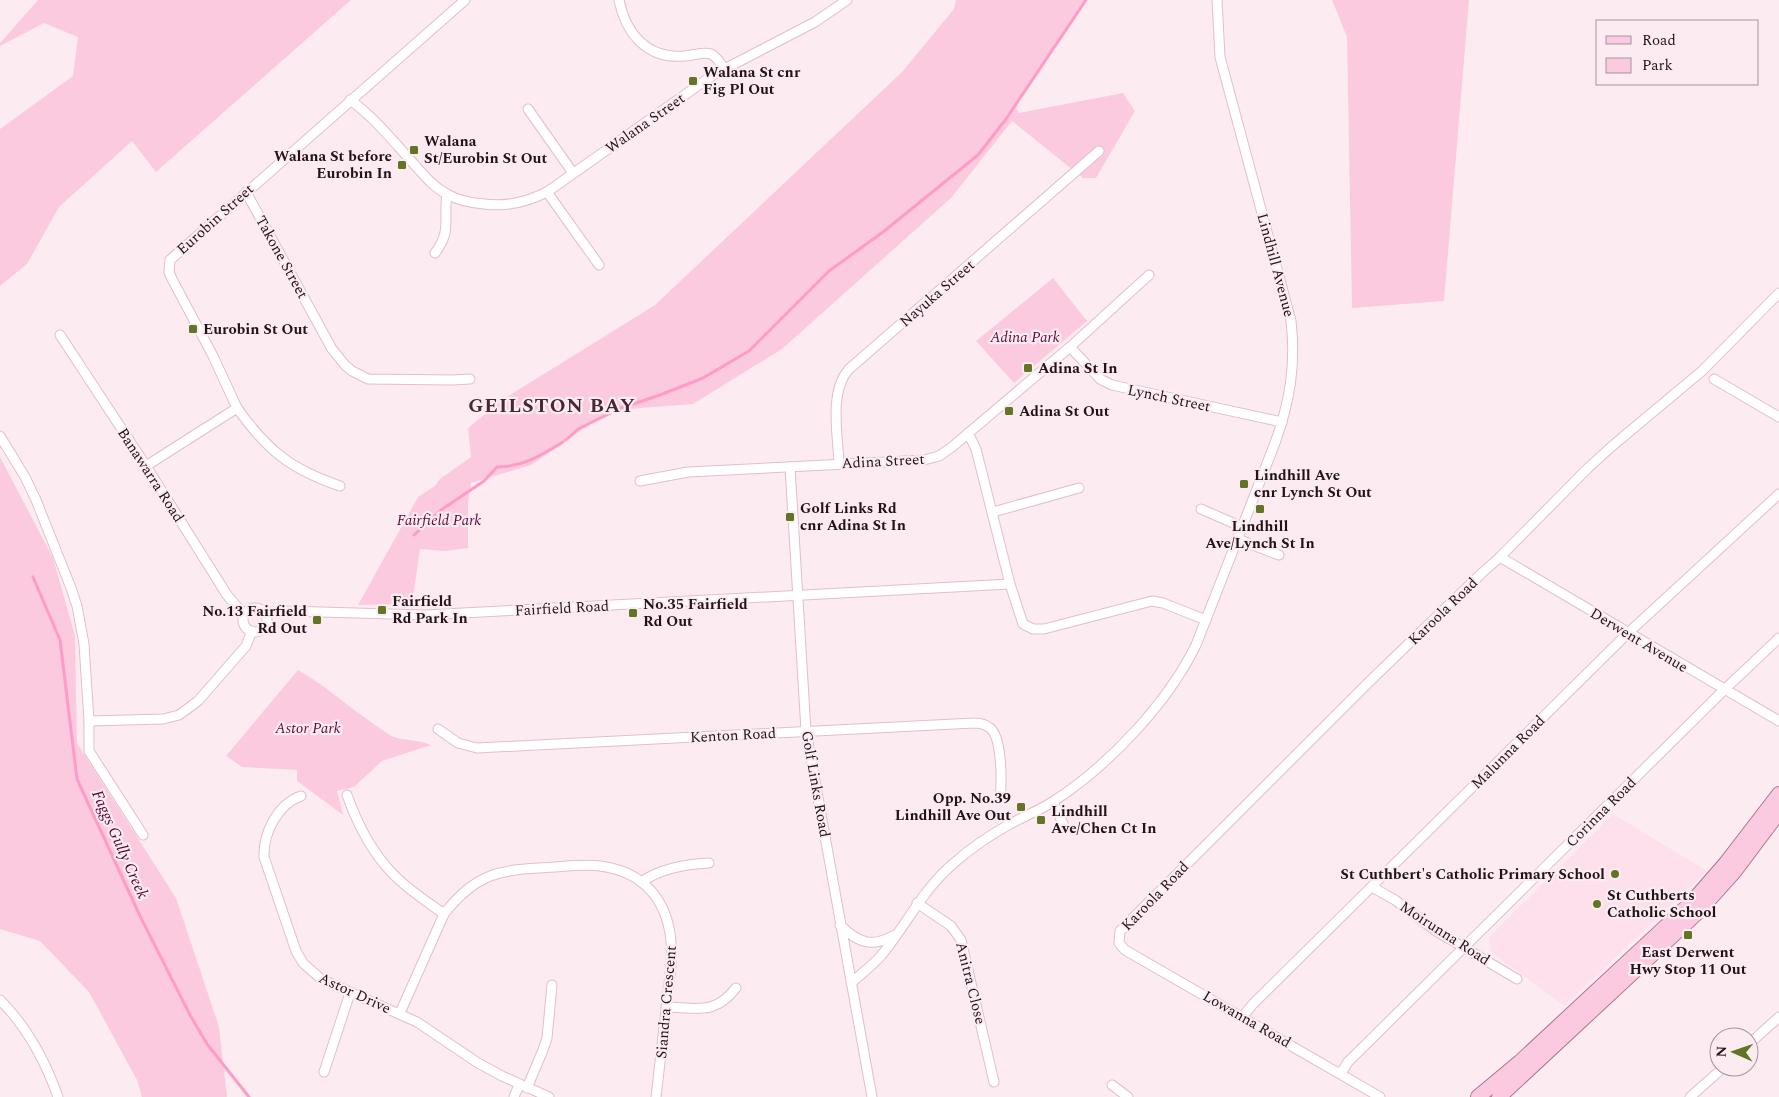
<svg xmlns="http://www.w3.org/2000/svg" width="1779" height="1097" font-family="Spectral,serif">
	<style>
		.built { fill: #fde0eb }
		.green { fill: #fccadf }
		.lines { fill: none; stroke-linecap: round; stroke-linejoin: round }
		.stream { stroke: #fe9cc7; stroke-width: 3 }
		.street-casing { stroke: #e4bdcd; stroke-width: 11 }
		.primary-casing { stroke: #ae738d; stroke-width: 16 }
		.street { stroke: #fff; stroke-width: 9 }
		.primary { stroke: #fccae0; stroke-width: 14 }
		.poi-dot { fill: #617525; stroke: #fcecf2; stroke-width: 2 }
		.labels { text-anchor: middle; stroke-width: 4.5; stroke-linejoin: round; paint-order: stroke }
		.poi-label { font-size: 15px; font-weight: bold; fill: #211319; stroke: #fcecf2; text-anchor: start }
		.street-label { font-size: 15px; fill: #211319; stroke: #fcecf2 }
		.park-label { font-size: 15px; font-style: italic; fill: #5e083a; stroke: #fcecf2 }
		.water-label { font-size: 16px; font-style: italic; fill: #550032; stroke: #fcecf2 }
		.district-label { font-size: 20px; font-weight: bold; letter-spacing: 1px; fill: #462835; stroke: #fcecf2 }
	</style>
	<rect width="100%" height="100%" fill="#fcecf2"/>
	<polygon class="built" points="1613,814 1707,871 1564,1006 1491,952 1489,937"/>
	<g class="green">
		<polygon points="38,0 351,0 156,172 132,141 59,207 27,264 0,286 0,129 73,76 78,37 44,23 0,46 0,43"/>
		<polygon points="956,0 1087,0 1015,106 1019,113 1123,93 1135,111 1096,178 1083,178 1012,121 951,198 782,349 693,404 615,410 599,418 531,465 471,483 468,503 468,548 446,551 420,549 412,604 358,605 418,497 435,486 440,479 471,457 468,428 505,398 655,305 902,72 954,9"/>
		<polygon points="1332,0 1469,0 1444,301 1352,308 1347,37"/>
		<polygon points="1053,278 1087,321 1014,383 976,341"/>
		<polygon points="0,457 53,558 75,636 77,743 176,898 219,1027 227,1097 142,1097 137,1080 89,992 40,941 0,929"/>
		<path d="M298,670C331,689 358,715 390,735C400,741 418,739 431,745L382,761L354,787L337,791L343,815L297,781V770L242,767L226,756Z"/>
	</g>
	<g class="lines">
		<g class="stream">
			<polyline points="566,440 578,429 621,408 660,395 703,378 749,351 829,271 883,232 978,155 1006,119 1086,0"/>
			<path d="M414,535L441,510L484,481L497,467C523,467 542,455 563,442"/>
			<polyline points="33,577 60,640 77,779 140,916 190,1015 207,1044 249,1097"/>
		</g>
		<g class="street-casing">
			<g id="street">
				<path d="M619,0C626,34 647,59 684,56C693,56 703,51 711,54C717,57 720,63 724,68"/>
				<path d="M350,100C374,117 393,141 413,163C423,174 433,187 447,194C457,200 472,203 484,204C506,207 527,202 547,192L713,75L815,22L847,0"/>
				<polyline points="528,109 573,173"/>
				<polyline points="246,192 332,349 345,365 352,371 368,379 452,380 470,379"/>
				<polyline points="547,192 599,265"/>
				<path d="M435,253C452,231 443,220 447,194"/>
				<polyline points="60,335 146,466 227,595 244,615"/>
				<polyline points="1070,347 1100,379 1112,385 1282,422"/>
				<polyline points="1714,379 1779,417"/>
				<path d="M237,408C267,450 290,469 340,486"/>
				<polyline points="968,433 976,449 1010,584 1023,624 1033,629 1044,629 1152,601 1163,603 1206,620"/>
				<polyline points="0,436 25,477 36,500 71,588 77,606 84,644 89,721 89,751 143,835"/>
				<path d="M839,464C838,435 829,393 848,370L1099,151"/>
				<polyline points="146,466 237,408 213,356 172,279 169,272 170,260 465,0"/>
				<polyline points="790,467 806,731 872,1097"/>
				<polyline points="640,481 688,472 924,460 939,456 952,447 1070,347 1149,275"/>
				<polyline points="1201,509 1242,527"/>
				<polyline points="993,512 1079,488"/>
				<polyline points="1237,539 1279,555"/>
				<polyline points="1500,557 1779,721"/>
				<circle cx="255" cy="620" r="12"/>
				<polyline points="264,613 286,611 425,615 1010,584"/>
				<polyline points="89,721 163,719 179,715 198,701 246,646 252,631"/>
				<path d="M438,729L458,743L477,748L974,723C980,723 985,724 990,728C1002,737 1002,782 1000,797"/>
				<path d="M347,795C357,823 371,851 392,873C407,889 426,901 444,914"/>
				<path d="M301,796C278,804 263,833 264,857L296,951L303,963L321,979L417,1022L478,1063L502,1076L549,1097"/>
				<polyline points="1053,802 1064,826"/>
				<path d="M641,882C660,869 686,864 709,863"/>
				<polyline points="1372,887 1395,900 1436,931 1517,979"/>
				<polyline points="917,903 951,926 961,940 994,1082"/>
				<path d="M840,925C858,943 872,948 895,935"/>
				<path d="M851,983C862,973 875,964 884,952C908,922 924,888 954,863C971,848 990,835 1010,824C1025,816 1040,810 1054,801C1109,765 1167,704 1196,645L1275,443C1290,401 1296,365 1291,321L1220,57L1217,0"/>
				<path d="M0,1000C28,1028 45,1060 58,1097"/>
				<path d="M666,1007C698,1008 715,1015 736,988"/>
				<path d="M400,1013L444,914C478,870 503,870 555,867C570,866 585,864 600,866C655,873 675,915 671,966L656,1097"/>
				<polyline points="1242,1017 1253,1004 1628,633 1779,494"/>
				<polyline points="1749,1044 1779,1017"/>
				<polyline points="324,1072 350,993"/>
				<polyline points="1341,1073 1348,1062 1724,690 1779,638"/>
				<polyline points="1112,1085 1128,1097"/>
				<polyline points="527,1088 543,1050 547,1038 552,985"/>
				<polyline points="514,1097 519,1085"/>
				<polyline points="1380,1097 1125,950 1119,943 1120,931 1370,681 1483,572 1500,557 1587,469 1611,447 1702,371 1779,293"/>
				<polyline points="1690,1097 1724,1067"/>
			</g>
		</g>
		<g class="primary-casing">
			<g id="primary">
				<polyline points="1478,1097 1520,1062 1692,902 1726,863 1779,794"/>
				<polyline points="1499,1097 1699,911 1734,872 1779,812"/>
			</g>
		</g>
		<use href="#street" class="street"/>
		<use href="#primary" class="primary"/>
	</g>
	<g class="poi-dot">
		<rect x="688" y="76" width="10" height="10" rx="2.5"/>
		<rect x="409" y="145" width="10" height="10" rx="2.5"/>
		<rect x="397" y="160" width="10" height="10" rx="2.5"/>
		<rect x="188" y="324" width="10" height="10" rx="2.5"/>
		<rect x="1023" y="363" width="10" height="10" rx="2.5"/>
		<rect x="1004" y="406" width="10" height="10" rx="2.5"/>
		<rect x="1239" y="479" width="10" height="10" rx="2.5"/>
		<rect x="1255" y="504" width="10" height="10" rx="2.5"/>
		<rect x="785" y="512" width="10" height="10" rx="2.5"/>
		<rect x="377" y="605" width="10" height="10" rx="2.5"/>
		<rect x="628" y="608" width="10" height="10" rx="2.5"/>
		<rect x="312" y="615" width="10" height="10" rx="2.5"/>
		<rect x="1016" y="802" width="10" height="10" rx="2.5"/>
		<rect x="1036" y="815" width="10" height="10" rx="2.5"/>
		<circle cx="1615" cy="874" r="5"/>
		<circle cx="1597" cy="904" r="5"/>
		<rect x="1683" y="930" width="10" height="10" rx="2.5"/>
	</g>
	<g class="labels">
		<g class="poi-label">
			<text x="703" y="77">Walana St cnr<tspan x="703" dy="17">Fig Pl Out</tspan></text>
			<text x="424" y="146">Walana<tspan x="424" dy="17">St/Eurobin St Out</tspan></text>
			<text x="392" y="161" text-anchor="end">Walana St before<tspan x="392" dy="17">Eurobin In</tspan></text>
			<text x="203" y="334">Eurobin St Out</text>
			<text x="1038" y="373">Adina St In</text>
			<text x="1019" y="416">Adina St Out</text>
			<text x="1254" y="480">Lindhill Ave<tspan x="1254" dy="17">cnr Lynch St Out</tspan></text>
			<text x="800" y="513">Golf Links Rd<tspan x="800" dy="17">cnr Adina St In</tspan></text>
			<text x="1260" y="531" text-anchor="middle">Lindhill<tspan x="1260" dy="17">Ave/Lynch St In</tspan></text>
			<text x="392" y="606">Fairfield<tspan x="392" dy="17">Rd Park In</tspan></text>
			<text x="643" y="609">No.35 Fairfield<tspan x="643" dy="17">Rd Out</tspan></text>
			<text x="307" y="616" text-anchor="end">No.13 Fairfield<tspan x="307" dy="17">Rd Out</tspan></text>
			<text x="1011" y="803" text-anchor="end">Opp. No.39<tspan x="1011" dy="17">Lindhill Ave Out</tspan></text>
			<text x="1051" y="816">Lindhill<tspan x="1051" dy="17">Ave/Chen Ct In</tspan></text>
			<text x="1605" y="879" text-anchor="end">St Cuthbert's Catholic Primary School</text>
			<text x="1607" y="900">St Cuthberts<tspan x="1607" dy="17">Catholic School</tspan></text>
			<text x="1688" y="957" text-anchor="middle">East Derwent<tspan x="1688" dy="17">Hwy Stop 11 Out</tspan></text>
		</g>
		<g class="street-label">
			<text transform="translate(645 123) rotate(-35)" y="5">Walana Street</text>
			<text transform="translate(215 219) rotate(-42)" y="5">Eurobin Street</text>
			<text transform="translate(282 257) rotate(61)" y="5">Takone Street</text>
			<text transform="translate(1276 265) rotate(75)" y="5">Lindhill Avenue</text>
			<text transform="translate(937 293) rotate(-41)" y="5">Nayuka Street</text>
			<text transform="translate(1169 398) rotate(12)" y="5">Lynch Street</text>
			<text transform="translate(883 461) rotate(-3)" y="5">Adina Street</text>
			<text transform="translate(151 475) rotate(57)" y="5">Banawarra Road</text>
			<text transform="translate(562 608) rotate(-3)" y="5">Fairfield Road</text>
			<text transform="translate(1443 611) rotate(-44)" y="5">Karoola Road</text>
			<text transform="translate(1639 640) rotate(31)" y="5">Derwent Avenue</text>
			<text transform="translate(733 735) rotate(-3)" y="5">Kenton Road</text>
			<text transform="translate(1508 752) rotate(-45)" y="5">Malunna Road</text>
			<text transform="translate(816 784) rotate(80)" y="5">Golf Links Road</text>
			<text transform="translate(1601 812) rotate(-45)" y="5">Corinna Road</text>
			<text transform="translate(1155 896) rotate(-46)" y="5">Karoola Road</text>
			<text transform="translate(1445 933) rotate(33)" y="5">Moirunna Road</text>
			<text transform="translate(971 983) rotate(76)" y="5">Anitra Close</text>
			<text transform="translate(355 993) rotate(25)" y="5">Astor Drive</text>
			<text transform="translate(666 1002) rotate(-85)" y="5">Siandra Crescent</text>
			<text transform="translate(1247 1019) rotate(30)" y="5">Lowanna Road</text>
		</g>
		<g class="park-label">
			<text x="1025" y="342">Adina Park</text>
			<text x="439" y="525">Fairfield Park</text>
			<text x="308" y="733">Astor Park</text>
		</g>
		<g class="water-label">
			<text transform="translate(121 844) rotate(66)" y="6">Faggs Gully Creek</text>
		</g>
		<g class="district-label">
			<text x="552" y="412">GEILSTON BAY</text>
		</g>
	</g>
	<rect x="1596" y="20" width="162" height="65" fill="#fcecf2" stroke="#a4959b"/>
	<rect x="1606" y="36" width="25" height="8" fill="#fccae0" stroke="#a4959b"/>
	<text x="1642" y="45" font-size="15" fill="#211319">Road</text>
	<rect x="1606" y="58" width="25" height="15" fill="#fccadf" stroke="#a4959b"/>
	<text x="1642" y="70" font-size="15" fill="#211319">Park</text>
	<g transform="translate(1734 1052) rotate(272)"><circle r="24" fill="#fcecf2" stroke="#a4959b"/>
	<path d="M0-4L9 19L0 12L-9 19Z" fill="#617525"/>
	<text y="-8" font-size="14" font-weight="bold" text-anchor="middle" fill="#211319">N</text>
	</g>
</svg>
